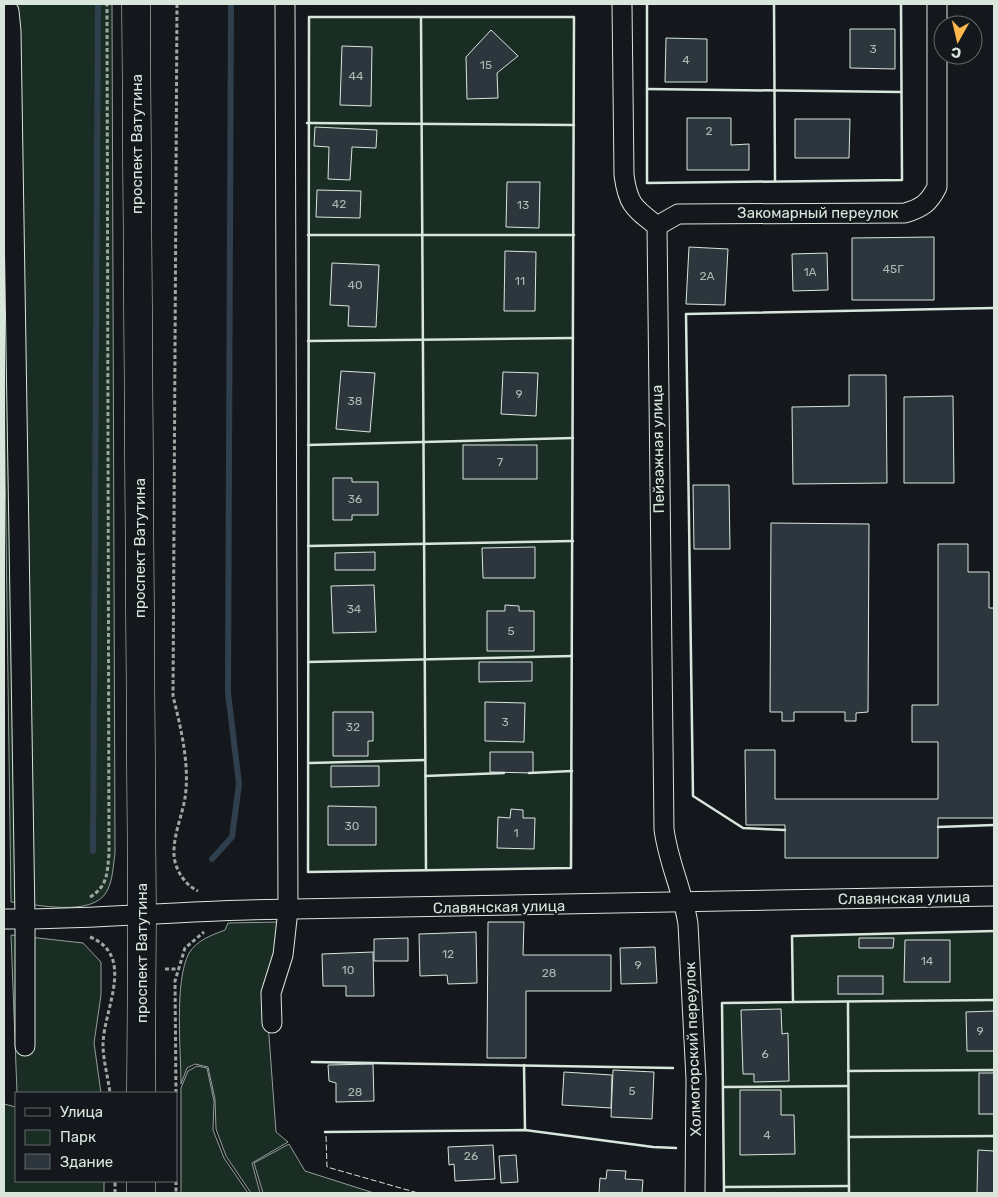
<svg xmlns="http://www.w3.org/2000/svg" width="998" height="1197" font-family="Rubik,sans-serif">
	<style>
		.green { fill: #1a2d24; stroke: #939e99 }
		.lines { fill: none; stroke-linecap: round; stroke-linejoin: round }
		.stream { stroke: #2f3f4d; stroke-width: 6 }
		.building { fill: #2c363c; stroke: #d8e6dc }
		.minor-casing { stroke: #d8e6dc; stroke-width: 21 }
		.primary-casing { stroke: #d8e6dc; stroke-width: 29 }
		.path { stroke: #9da8a2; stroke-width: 3; stroke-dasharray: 4 2.5; stroke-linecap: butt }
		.minor { stroke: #14181c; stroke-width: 19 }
		.primary { stroke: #14181c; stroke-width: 28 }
		.fence { stroke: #d8e6dc; stroke-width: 1; stroke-dasharray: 6 2.5; stroke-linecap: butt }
		.wall { stroke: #d8e6dc; stroke-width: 2.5 }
		.labels { text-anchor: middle; stroke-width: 4; stroke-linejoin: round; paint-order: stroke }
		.number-label { font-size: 12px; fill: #adbab4 }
		.street-label { font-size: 15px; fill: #d8e6dc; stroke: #14181c }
	</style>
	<rect width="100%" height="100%" fill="#14181c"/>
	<g class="green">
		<path d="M4,4H112L115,853C113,867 113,879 107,891C93,918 35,904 11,902L4,384Z"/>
		<polygon points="309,17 574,17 571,868 308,872"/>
		<path d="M280,922L266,995L276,1132L288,1142L252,1163L260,1193H251L226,1156L216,1129L215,1099L208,1067L195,1064L187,1068L181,1084C181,1051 174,981 189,953C197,940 212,935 225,930L228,923Z"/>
		<polygon points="994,931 994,1193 724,1193 722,1003 793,1002 792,936"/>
		<polygon points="11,935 83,943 101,962 101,995 94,1043 101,1093 17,1093"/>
		<polygon points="197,1066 207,1068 214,1101 213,1130 224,1158 248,1193 181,1193 181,1088 188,1071"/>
		<polygon points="4,1104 16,1107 16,1181 104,1181 104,1193 4,1193"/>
		<polygon points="289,1144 305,1171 374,1193 263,1193 254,1163"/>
	</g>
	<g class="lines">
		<g class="stream">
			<polyline points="93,851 98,4"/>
			<polyline points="212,859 232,837 239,784 228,693 231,4"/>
		</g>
	</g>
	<g class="building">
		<polygon points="850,29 895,29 895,69 850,68"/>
		<polygon points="491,30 518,56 497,73 498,98 467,99 466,57"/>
		<polygon points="666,38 707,39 707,82 665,82"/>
		<polygon points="342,46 372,47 371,106 340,105"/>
		<polygon points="687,118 731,118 731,145 749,144 749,170 687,170"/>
		<polygon points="795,119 850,119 849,158 795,158"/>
		<polygon points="315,127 377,130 376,148 352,147 350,180 328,179 329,147 314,146"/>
		<polygon points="507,182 540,182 539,228 506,227"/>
		<polygon points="317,190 361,191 360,218 316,217"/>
		<polygon points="934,237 934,300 852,300 852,238"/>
		<polygon points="689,247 728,249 725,305 686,304"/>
		<polygon points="505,251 536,252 535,311 504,311"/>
		<polygon points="827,253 828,290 793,291 792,254"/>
		<polygon points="332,263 379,265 376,327 348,326 349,306 330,305"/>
		<polygon points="341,371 375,373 370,432 336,429"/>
		<polygon points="503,372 538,373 536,416 501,414"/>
		<polygon points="849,375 886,375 887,483 793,484 792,407 849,406"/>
		<polygon points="953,396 954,483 904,483 904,397"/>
		<rect x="463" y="445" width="74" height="34"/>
		<polygon points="333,478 352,478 352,482 378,482 378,515 352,515 352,520 333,520"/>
		<polygon points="693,485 729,485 730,549 694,549"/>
		<polygon points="771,523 869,524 868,712 856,713 856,721 845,721 845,712 794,712 794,721 782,721 782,712 770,712"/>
		<polygon points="938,544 968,544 968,572 989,572 989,608 994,608 994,818 938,818 938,858 785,858 785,825 746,825 745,750 775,750 775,799 938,799 938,742 912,742 912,705 938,705"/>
		<polygon points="535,547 535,578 483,578 482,548"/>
		<polygon points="375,552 375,570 335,570 335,553"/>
		<polygon points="374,585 376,632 333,633 331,586"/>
		<polygon points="505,605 519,606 519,611 534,611 534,651 487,651 487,611 505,611"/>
		<polygon points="479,662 532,662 532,681 479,682"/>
		<polygon points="485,702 525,703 524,742 485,741"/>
		<polygon points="333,712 373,712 373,741 368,741 368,756 333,756"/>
		<polygon points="490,752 533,752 533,773 490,772"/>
		<polygon points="331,766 379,766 379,786 331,787"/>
		<polygon points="328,806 376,807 376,845 328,845"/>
		<polygon points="511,809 523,810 523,818 535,818 534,849 497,848 498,817 510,818"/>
		<polygon points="488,922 524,922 523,955 611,955 611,991 526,991 526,1058 487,1058"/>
		<polygon points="476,932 477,983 448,984 447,975 420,976 419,934"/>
		<polygon points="408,938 408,961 374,961 374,939"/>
		<polygon points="859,938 894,938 893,948 859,948"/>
		<polygon points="905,940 950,940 950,982 904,982"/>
		<polygon points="655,947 657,983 621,984 620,948"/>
		<polygon points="373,952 374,996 346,996 346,986 323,986 322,954"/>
		<rect x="838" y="976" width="45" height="18"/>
		<polygon points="781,1009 782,1034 788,1033 789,1081 754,1082 754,1074 743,1074 741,1010"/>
		<polygon points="994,1011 994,1051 967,1051 966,1012"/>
		<polygon points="373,1064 374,1101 336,1102 336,1083 329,1081 328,1065"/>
		<polygon points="613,1070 654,1072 652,1119 611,1117"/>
		<polygon points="564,1072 612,1075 611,1108 562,1105"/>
		<rect x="979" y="1073" width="15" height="41"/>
		<polygon points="740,1090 781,1090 781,1115 794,1115 795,1154 740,1155"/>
		<polygon points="493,1145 495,1179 455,1181 454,1164 449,1165 448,1147"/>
		<polygon points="978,1150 994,1151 994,1193 977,1193"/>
		<polygon points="516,1155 518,1182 501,1183 499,1156"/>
		<polygon points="607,1170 626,1171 625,1179 643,1180 642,1193 599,1193 600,1178 606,1179"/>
	</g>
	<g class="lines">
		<g class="minor-casing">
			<g id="minor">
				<path d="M622,4L624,175C628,205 634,208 657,226L664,829C668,862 683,891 688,924L696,1079L695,1193"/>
				<polyline points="4,5 9,11 11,31 25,919 25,1046"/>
				<path d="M657,226L678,214L905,213C922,208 929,203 937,187V4"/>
				<path d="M4,919C85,920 166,912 247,910C496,906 745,902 994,896"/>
				<polyline points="272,1023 271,993 283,955 288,910 285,4"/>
			</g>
		</g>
		<g class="primary-casing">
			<g id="primary">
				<polyline points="136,4 142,915 141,1093"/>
				<polyline points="141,1181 141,1193"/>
			</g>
		</g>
		<g class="path">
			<path d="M177,4L173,696C181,728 190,766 185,798C182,816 173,836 174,855C175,870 185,885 198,891"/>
			<path d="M90,897C108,886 107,873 109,854L107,4"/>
			<path d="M90,937C136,956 104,1008 103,1044C103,1060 108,1077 110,1093"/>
			<polyline points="165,969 179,969"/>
			<polyline points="176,1093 175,981 185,948 204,932"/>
			<polyline points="176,1181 176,1193"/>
			<polyline points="115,1193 115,1181"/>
		</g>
		<use href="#minor" class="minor"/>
		<use href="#primary" class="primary"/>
		<g class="fence">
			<polyline points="4,937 4,944"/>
			<polyline points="326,1136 327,1167 418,1193"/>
		</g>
		<g class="wall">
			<polyline points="647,4 647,183 902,180 901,4"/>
			<polyline points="774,4 775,181"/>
			<polygon points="309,17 574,17 571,868 308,872"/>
			<polyline points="421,17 426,870"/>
			<polyline points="647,89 901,92"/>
			<polyline points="307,123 574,125"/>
			<polyline points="308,235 574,235"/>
			<polyline points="308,341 573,338"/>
			<polyline points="308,445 573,438"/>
			<polyline points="308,546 573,541"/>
			<polyline points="308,662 572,656"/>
			<polyline points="310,763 425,760"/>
			<polyline points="529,773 572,771"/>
			<polyline points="425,776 504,773"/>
			<polyline points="938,827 994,825"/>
			<polyline points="785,830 743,828 693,796 686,314 994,308"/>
			<polyline points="793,1002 994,1000"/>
			<polyline points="848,1002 849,1193"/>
			<polyline points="312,1062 673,1068"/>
			<polyline points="524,1065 525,1130"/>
			<polyline points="848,1071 994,1070"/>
			<polyline points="724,1087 848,1086"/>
			<polyline points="325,1132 525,1130 653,1147 676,1148"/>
			<polyline points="849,1137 994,1136"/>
			<polyline points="725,1187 849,1186"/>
			<polyline points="724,1193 722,1003 793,1002 792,936 994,931"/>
		</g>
	</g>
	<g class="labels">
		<g class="number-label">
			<text x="873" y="53">3</text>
			<text x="686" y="64">4</text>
			<text x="486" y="69">15</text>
			<text x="356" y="80">44</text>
			<text x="709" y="135">2</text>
			<text x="339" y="208">42</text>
			<text x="523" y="209">13</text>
			<text x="893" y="273">45Г</text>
			<text x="810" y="276">1А</text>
			<text x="707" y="280">2А</text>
			<text x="520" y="285">11</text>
			<text x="355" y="289">40</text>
			<text x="519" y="398">9</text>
			<text x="355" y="405">38</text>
			<text x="500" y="466">7</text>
			<text x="355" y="503">36</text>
			<text x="354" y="613">34</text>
			<text x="511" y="635">5</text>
			<text x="505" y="726">3</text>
			<text x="353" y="731">32</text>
			<text x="352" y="830">30</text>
			<text x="516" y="837">1</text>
			<text x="448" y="958">12</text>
			<text x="927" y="965">14</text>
			<text x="638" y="969">9</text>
			<text x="348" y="974">10</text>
			<text x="549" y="977">28</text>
			<text x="980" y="1035">9</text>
			<text x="765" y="1058">6</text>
			<text x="632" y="1095">5</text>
			<text x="355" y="1096">28</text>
			<text x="767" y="1139">4</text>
			<text x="471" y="1160">26</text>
		</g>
		<g class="street-label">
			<text transform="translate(137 144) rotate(-90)" y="5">проспект Ватутина</text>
			<text x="818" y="218">Закомарный переулок</text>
			<text transform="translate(658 449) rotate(-91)" y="5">Пейзажная улица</text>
			<text transform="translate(140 548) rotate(-90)" y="5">проспект Ватутина</text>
			<text transform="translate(904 898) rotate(-1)" y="5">Славянская улица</text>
			<text transform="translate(499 907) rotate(-1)" y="5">Славянская улица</text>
			<text transform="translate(142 953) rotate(-90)" y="5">проспект Ватутина</text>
			<text transform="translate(693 1049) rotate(-92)" y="5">Холмогорский переулок</text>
		</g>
	</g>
	<rect width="998" height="1197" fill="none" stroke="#d8e6dc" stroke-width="10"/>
	<rect x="15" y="1092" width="162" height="90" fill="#14181c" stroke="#626a69"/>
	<rect x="25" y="1108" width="25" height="8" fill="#14181c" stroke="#626a69"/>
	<text x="60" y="1117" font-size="15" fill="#d8e6dc">Улица</text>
	<rect x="25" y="1130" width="25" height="15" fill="#1a2d24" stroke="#626a69"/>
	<text x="60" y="1142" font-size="15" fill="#d8e6dc">Парк</text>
	<rect x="25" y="1154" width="25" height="15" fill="#2c363c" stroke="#626a69"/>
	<text x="60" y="1167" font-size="15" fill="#d8e6dc">Здание</text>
	<g transform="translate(958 40) rotate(188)"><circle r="24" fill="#14181c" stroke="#626a69"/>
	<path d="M0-4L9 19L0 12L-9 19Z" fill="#ffb74d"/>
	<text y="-8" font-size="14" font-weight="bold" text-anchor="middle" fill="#d8e6dc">С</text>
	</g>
</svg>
